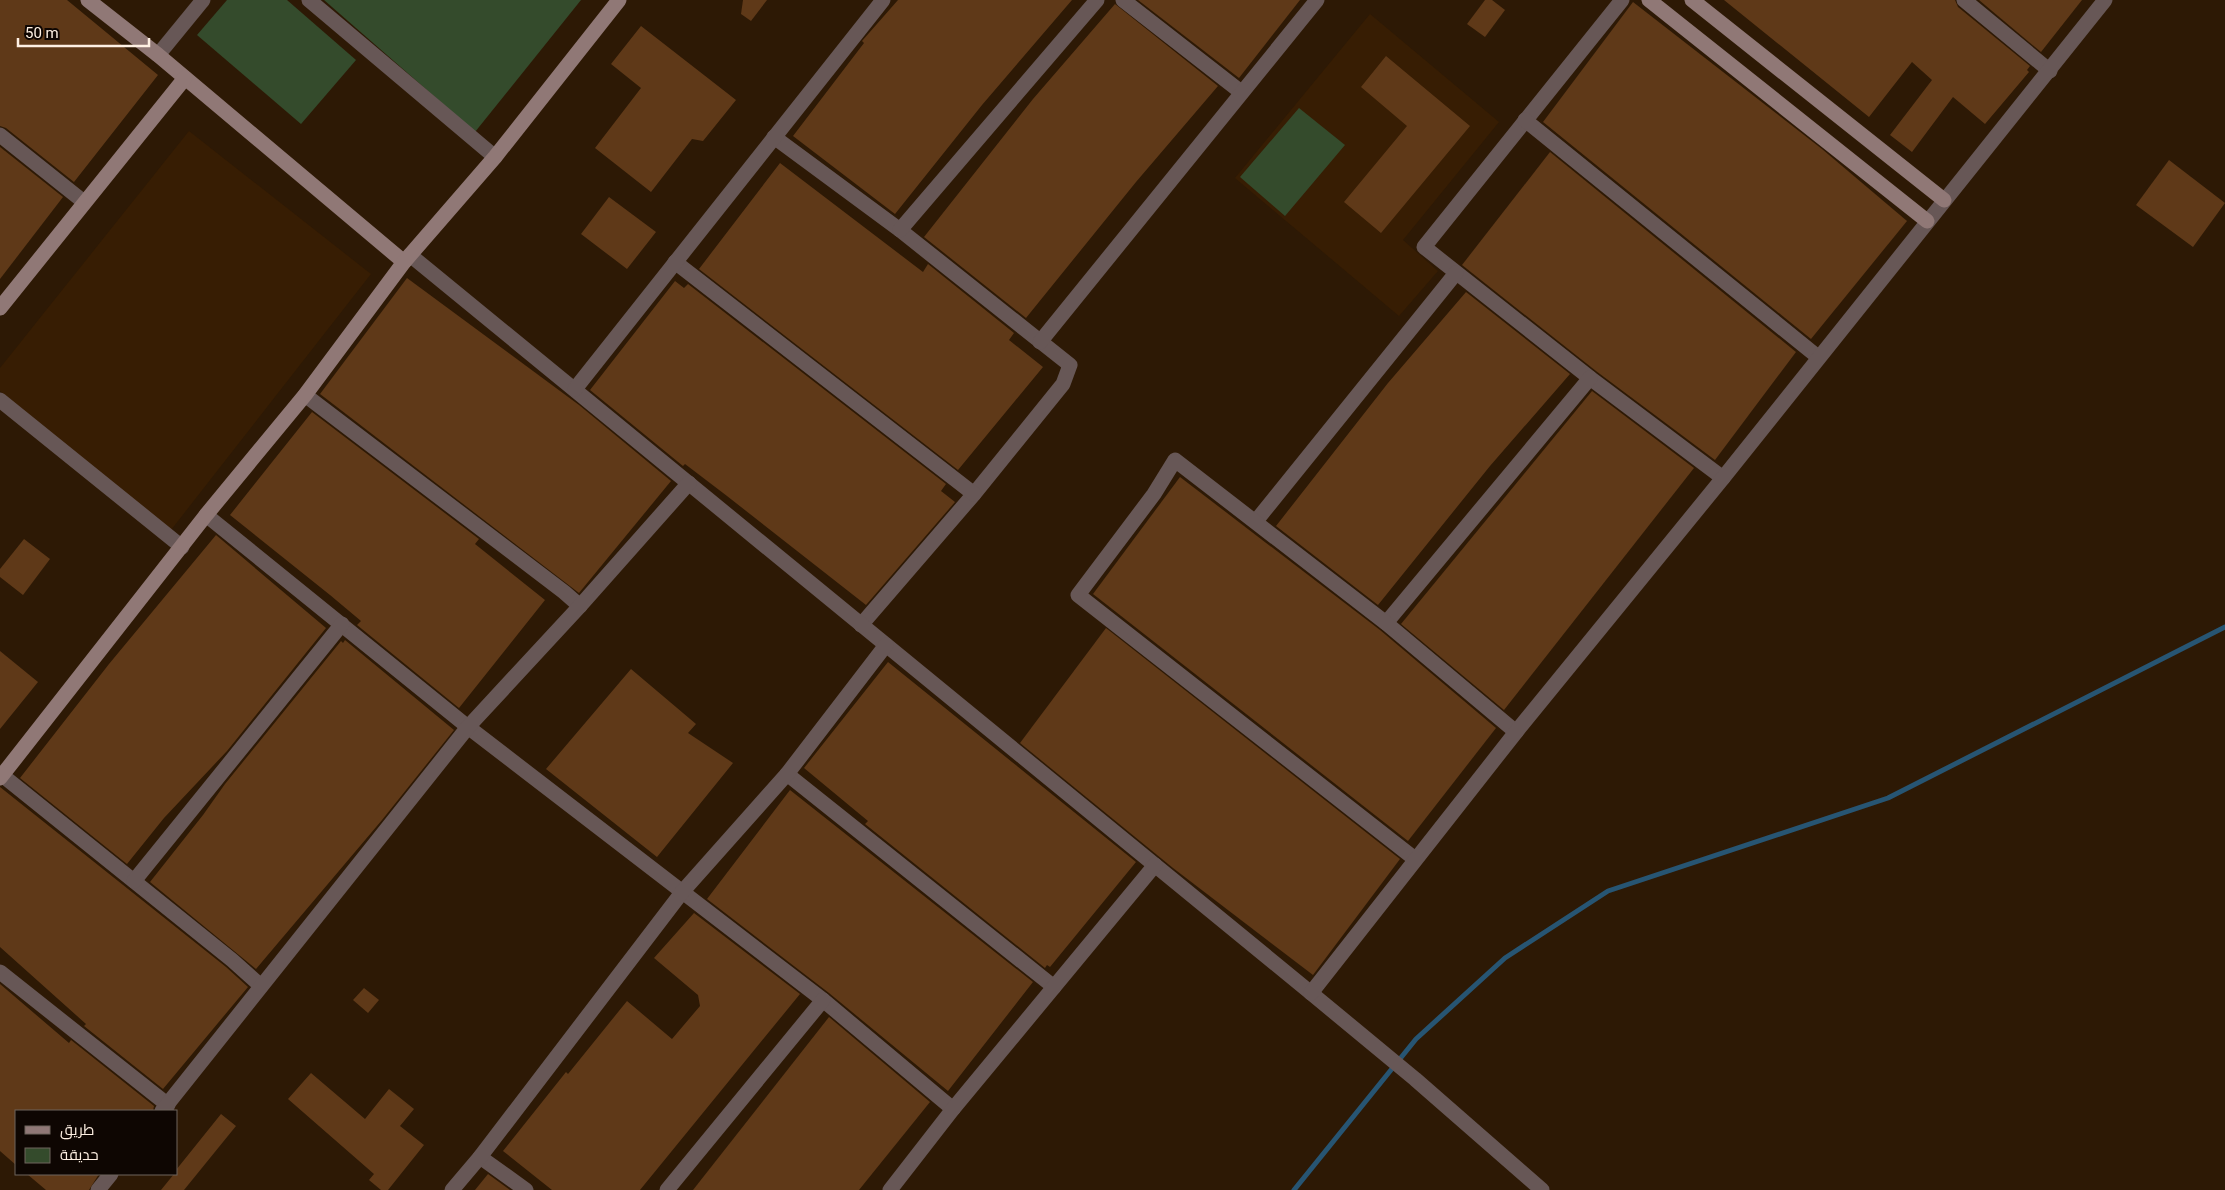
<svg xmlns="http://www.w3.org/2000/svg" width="2225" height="1190" font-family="Roboto,Cairo,sans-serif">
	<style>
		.built { fill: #371d03 }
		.green { fill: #344b2c }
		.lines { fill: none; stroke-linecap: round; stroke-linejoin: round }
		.stream { stroke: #275573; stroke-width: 5 }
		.building { fill: #5f3918 }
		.street { stroke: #675756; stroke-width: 15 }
		.secondary { stroke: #907876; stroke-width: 15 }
	</style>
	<rect width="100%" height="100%" fill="#2d1905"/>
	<g class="built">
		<polygon points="1370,14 1499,122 1403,240 1438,271 1399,316 1235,178"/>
		<polygon points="189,131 371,274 171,530 0,391 0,368"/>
	</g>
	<g class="green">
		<polygon points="227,0 287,0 356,60 301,124 197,35"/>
		<polygon points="324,0 581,0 475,132"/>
		<polygon points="1299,108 1345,145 1285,216 1240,177"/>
	</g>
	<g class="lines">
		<polyline class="stream" points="1294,1190 1416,1039 1505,958 1608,891 1888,798 2225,627"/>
	</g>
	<g class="building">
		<polygon points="0,0 67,0 158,75 74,182 6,128 0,126"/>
		<polygon points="743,0 767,0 751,21 741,14"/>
		<polygon points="898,0 1072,0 982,105 895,214 793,136 864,43 862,41"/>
		<polygon points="1138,0 1300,0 1239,78"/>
		<polygon points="1485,0 1492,0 1505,10 1485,37 1467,24"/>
		<polygon points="1724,0 1955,0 1958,7 2030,66 2027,70 2029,72 1985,124 1953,97 1912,152 1890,135 1932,80 1912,62 1869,117"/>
		<polygon points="1979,0 2082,0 2041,52"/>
		<polygon points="1633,2 1822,149 1907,221 1811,339 1543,122"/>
		<polygon points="1115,4 1218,86 1136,182 1026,318 924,237 1033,99"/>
		<polygon points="641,26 736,100 703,141 692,139 651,192 595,148 641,88 611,64"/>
		<polygon points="1386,56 1470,126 1381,233 1344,202 1407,126 1361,87"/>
		<polygon points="0,147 63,197 0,279"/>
		<polygon points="1550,152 1796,352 1715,460 1596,371 1462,265"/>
		<polygon points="2169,160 2225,203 2193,247 2136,205"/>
		<polygon points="780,163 923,272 928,264 1014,333 1009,340 1043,367 958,470 699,269"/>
		<polygon points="609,197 656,232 627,269 581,234"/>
		<polygon points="407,278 579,405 671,481 579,593 320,394"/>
		<polygon points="675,281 684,288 688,284 946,484 941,491 955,502 866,605 727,496 685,464 683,466 590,390"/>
		<polygon points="1466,292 1570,374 1490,466 1378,605 1276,526 1388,383"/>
		<polygon points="1592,391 1694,468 1504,710 1401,624"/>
		<polygon points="312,412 479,539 475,544 545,600 459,708 357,625 361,621 330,595 230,515"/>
		<polygon points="1180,477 1380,630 1496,728 1408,841 1093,594"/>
		<polygon points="216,535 326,628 227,751 164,818 127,864 20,778 109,664"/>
		<polygon points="24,539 50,559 23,595 0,577 0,569"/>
		<polygon points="1106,628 1400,859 1313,975 1173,868 1020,743"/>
		<polygon points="345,640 454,730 382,820 256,969 150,882 203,815 225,784 341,641 343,643"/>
		<polygon points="0,651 38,682 0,729"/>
		<polygon points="888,662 1136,862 1050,967 1047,965 1045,968 865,824 868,821 804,768"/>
		<polygon points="631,669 696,724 688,733 733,763 657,857 546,769"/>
		<polygon points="0,787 226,967 248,987 163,1089 84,1026 86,1024 0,947"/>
		<polygon points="790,790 1033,982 948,1091 829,993 707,899"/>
		<polygon points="694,913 800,994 640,1190 552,1190 503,1151 566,1072 568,1074 627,1001 672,1039 700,1006 698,995 654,958"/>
		<polygon points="0,984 69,1043 71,1040 154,1106 153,1111 16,1111 16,1165 0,1151"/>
		<polygon points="364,988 379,1000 368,1013 353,1000"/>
		<polygon points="829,1017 930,1102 859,1190 693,1190"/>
		<polygon points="311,1073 365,1119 389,1089 414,1109 400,1126 424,1145 388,1190 381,1190 369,1180 374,1174 288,1099"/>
		<polygon points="221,1114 236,1126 184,1190 161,1190 174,1174 176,1174 176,1170"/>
		<polygon points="27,1174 99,1174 89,1190 46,1190"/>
		<polygon points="488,1174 510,1190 475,1190"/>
	</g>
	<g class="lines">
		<g class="street">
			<polyline points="309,0 495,157"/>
			<polyline points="1123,0 1241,92"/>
			<polyline points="1622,0 1424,247 1590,378 1723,478"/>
			<polyline points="1964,0 2050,71"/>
			<polyline points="158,55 203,0"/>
			<polyline points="1525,120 1818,357"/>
			<polyline points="0,135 84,202"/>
			<polyline points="774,137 900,230 1070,365 1063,384 974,494 861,625"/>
			<polyline points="900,230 1097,0"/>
			<polyline points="410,255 1311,993 1415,1079 1542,1190"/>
			<polyline points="675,262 974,494"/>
			<polyline points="1040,342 1317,0"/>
			<polyline points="575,389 883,0"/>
			<polyline points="305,395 564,592 580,606"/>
			<polyline points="0,400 182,547"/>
			<polyline points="206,515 468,727 823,1000 953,1109"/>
			<polyline points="1256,521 1456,273"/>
			<polyline points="1386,623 1590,378"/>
			<polyline points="787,774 1054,987"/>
			<polyline points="2,775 232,960 261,986"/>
			<polyline points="1415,859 1078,595 1154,494 1175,460 1386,623 1516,732"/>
			<polyline points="134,881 342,624"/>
			<polyline points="0,972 168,1105"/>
			<polyline points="1311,993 1516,732 1723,478 2105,0"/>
			<polyline points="162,1111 468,727 580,606 689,483"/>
			<polyline points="480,1157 526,1190"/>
			<polyline points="98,1190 111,1174"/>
			<polyline points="452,1190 480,1157 683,891 787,774 886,645"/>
			<polyline points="667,1190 823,1000"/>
			<polyline points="890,1190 953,1109 1155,865"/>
		</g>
		<g class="secondary">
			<polyline points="88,0 158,55 404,262"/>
			<polyline points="1649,0 1927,221"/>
			<polyline points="1692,0 1944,200"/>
			<polyline points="0,308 185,78"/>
			<polyline points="0,778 206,515 305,395 404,262 495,157 619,0"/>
		</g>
	</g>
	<rect x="15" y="1110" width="162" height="65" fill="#0e0602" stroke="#6e645c"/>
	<rect x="25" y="1126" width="25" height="8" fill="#907876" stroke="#6e645c"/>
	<text x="60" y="1135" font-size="15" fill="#fef0e3">طريق</text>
	<rect x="25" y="1148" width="25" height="15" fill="#344b2c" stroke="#6e645c"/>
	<text x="60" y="1160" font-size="15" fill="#fef0e3">حديقة</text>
	<path d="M18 38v8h131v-8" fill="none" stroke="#fef0e3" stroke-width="2.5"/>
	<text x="25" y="38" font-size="15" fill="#fef0e3" stroke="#0e0602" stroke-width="4" paint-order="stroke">50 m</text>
</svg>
